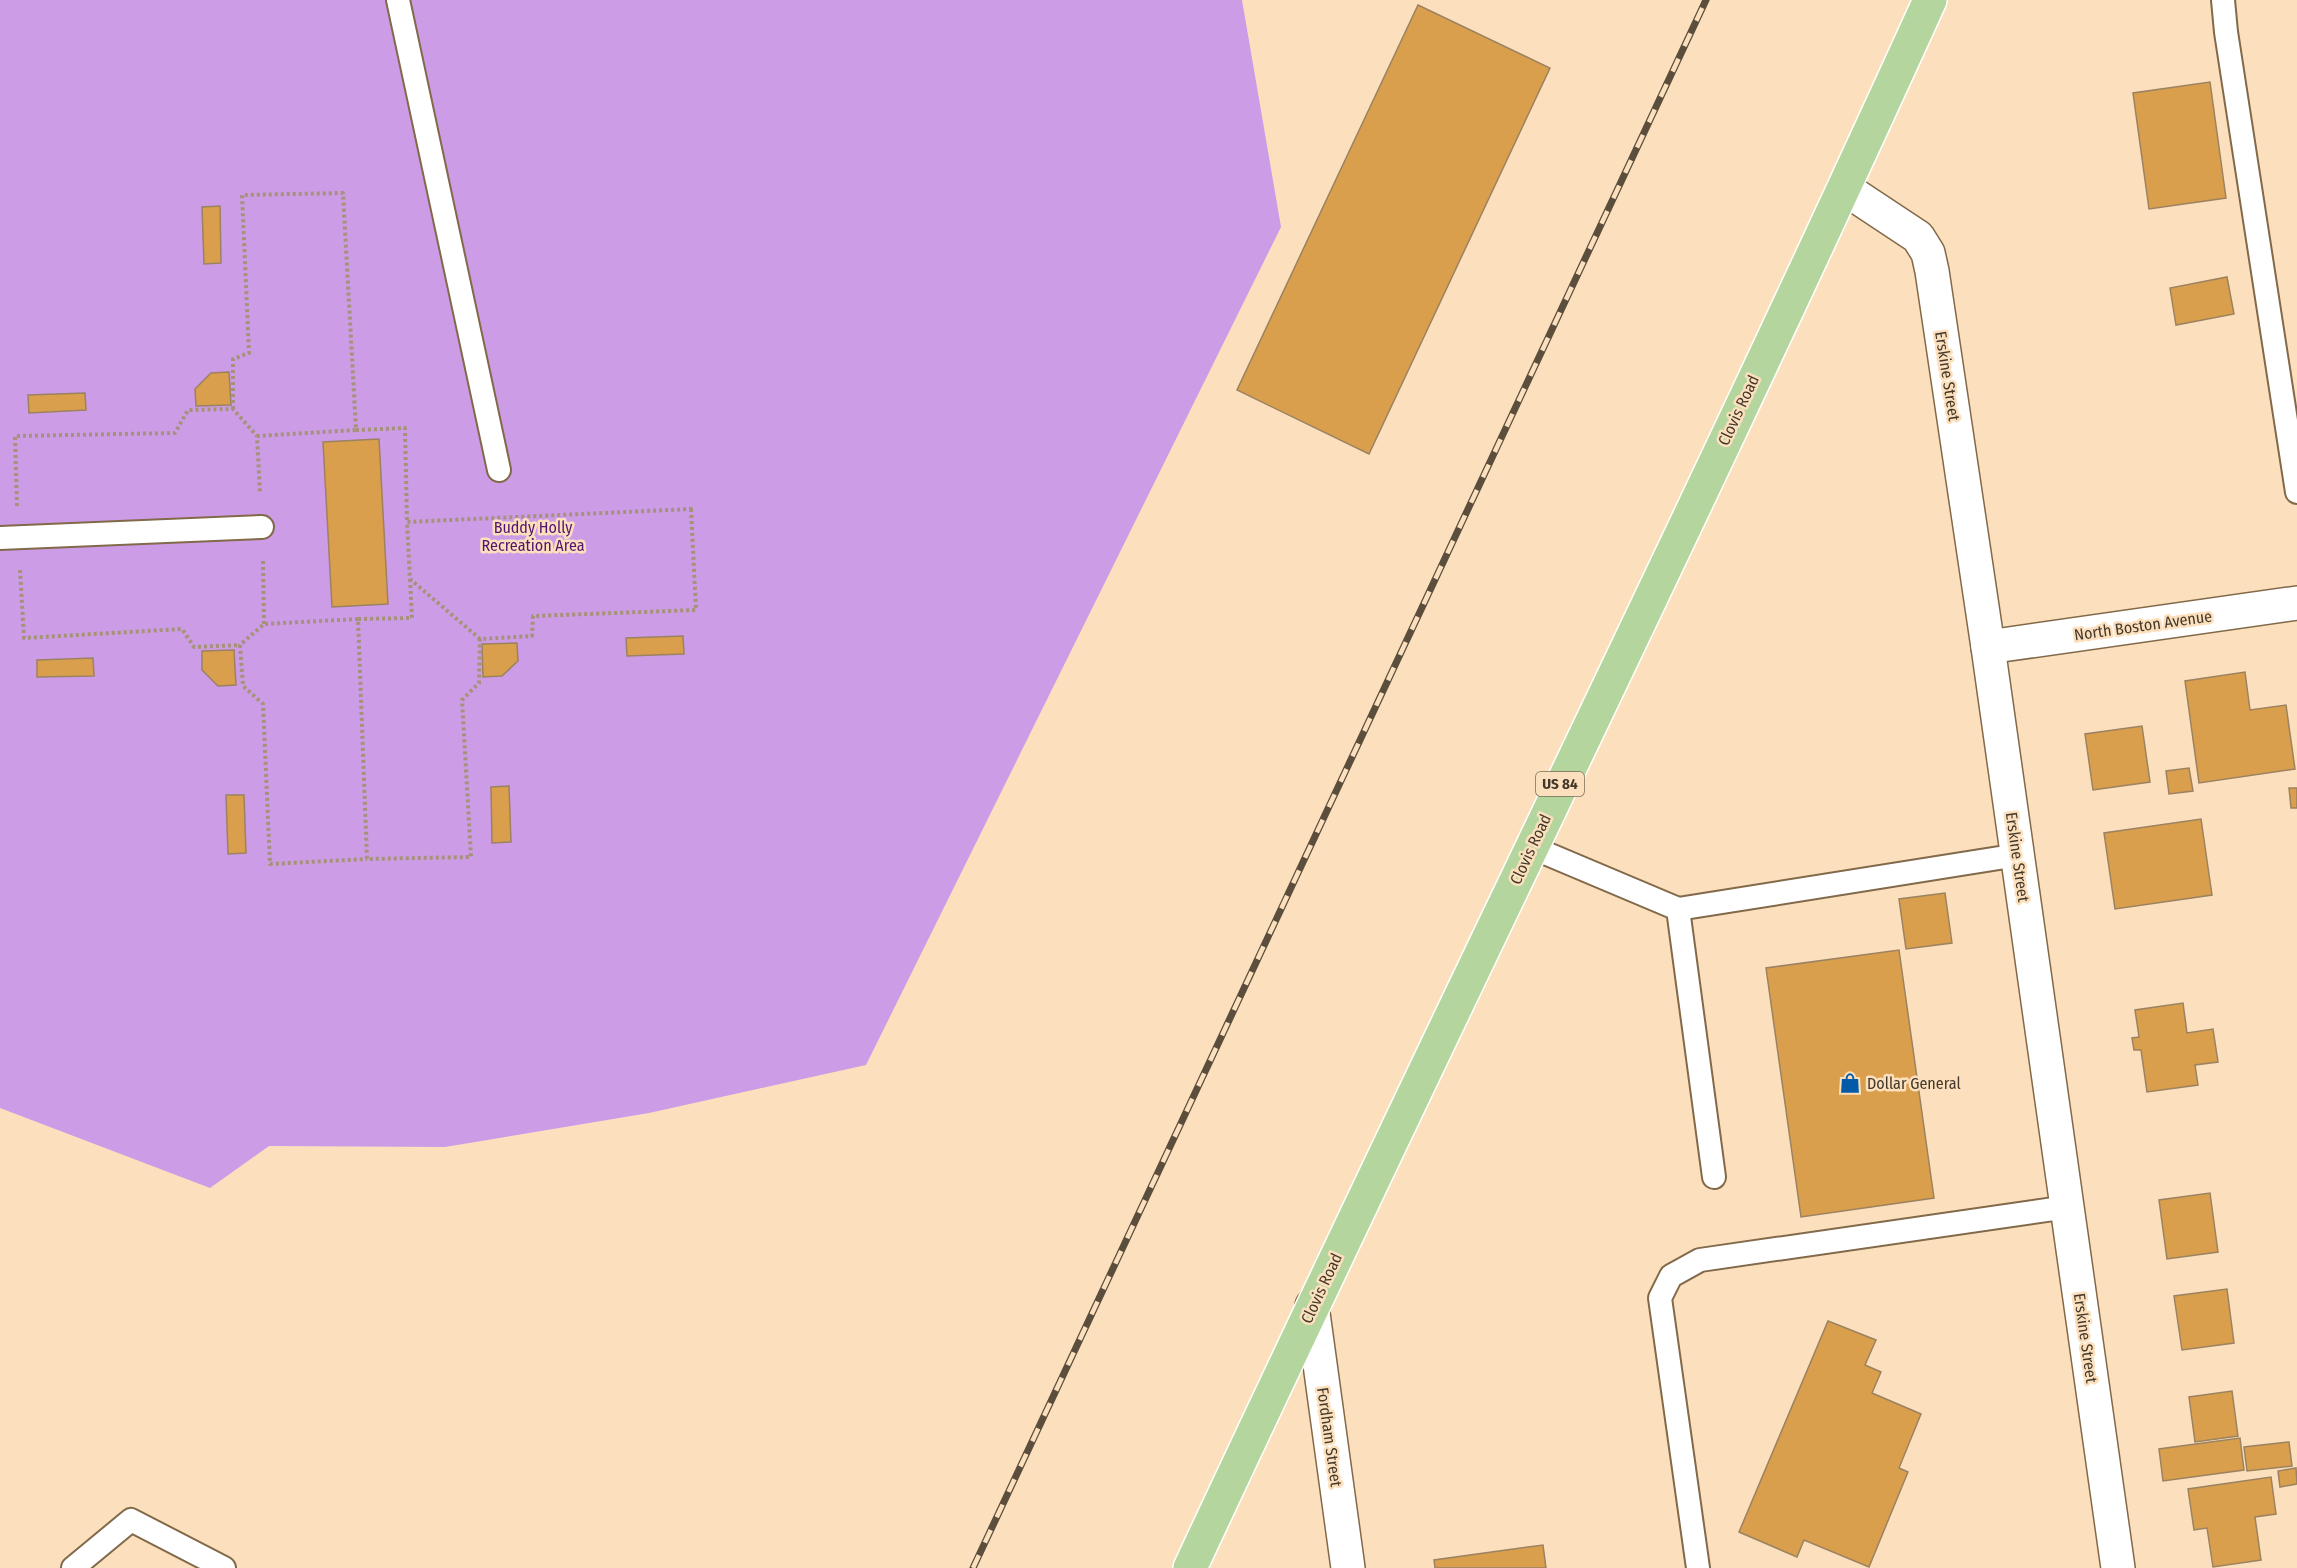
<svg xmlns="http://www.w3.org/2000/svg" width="2297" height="1568" font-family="'Fira Sans Condensed',sans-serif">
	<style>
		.green { fill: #cd9ce7 }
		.building { fill: #da9f4c; stroke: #9b8261; stroke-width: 1.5 }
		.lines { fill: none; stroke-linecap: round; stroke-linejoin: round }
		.service-casing { stroke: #816949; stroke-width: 26 }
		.minor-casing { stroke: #816949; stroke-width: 36 }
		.tertiary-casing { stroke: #816949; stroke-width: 36 }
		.trunk-casing { stroke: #fff; stroke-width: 36 }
		.path { stroke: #a69279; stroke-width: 4; stroke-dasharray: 3 3; stroke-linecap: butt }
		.service { stroke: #fff; stroke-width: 22 }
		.minor { stroke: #fff; stroke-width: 33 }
		.tertiary { stroke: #fff; stroke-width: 33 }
		.trunk { stroke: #b4d69e; stroke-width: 33 }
		.rail-casing { stroke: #5c4e3d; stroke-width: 7 }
		.rail { stroke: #fce0bd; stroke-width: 4.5; stroke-dasharray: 14; stroke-linecap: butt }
		.labels { text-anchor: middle; stroke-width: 5; stroke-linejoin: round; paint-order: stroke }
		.shield { fill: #fce0bd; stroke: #7a6a56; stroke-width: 1.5 }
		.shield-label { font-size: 15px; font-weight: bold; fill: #43382a }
		.street-label { font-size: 16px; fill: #43382a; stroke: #fce0bd }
		.park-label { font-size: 16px; fill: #551371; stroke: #fce0bd }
		.poi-label { font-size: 16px; fill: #43382a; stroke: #fce0bd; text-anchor: start }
	</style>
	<rect width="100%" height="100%" fill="#fce0bd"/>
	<polygon class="green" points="0,0 1242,0 1281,227 866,1065 649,1113 445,1147 269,1146 210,1188 0,1108"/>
	<g class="building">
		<polygon points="1418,5 1550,68 1369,454 1237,390"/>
		<polygon points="2210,82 2226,198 2149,209 2133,93"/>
		<polygon points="220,206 221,263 204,264 202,207"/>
		<polygon points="2227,277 2234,314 2176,325 2170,288"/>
		<polygon points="229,372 231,405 196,406 195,389 211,373"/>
		<polygon points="85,393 86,410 29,413 28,395"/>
		<polygon points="379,439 388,604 332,607 323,442"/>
		<polygon points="683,636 684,654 627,656 626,638"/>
		<polygon points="517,643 518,661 502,676 483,677 482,644"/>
		<polygon points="234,650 236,685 218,686 202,670 202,651"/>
		<polygon points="93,658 94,676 37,677 37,660"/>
		<polygon points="2245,672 2250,710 2286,705 2295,769 2199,783 2185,681"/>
		<polygon points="2142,726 2150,782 2093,790 2085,734"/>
		<polygon points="2189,768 2193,791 2169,794 2166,771"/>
		<polygon points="509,786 511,842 492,843 491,787"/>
		<polygon points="2289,788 2297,788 2297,808 2291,808"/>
		<polygon points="226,795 244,795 246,853 228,854"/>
		<polygon points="2201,819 2212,895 2115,909 2104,833"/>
		<polygon points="1945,893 1952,943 1906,949 1899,899"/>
		<polygon points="1899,950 1934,1198 1801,1217 1766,968"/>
		<polygon points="2183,1003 2187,1033 2213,1029 2218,1062 2195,1065 2198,1085 2147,1092 2141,1050 2134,1050 2132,1038 2139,1037 2135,1010"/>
		<polygon points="2210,1193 2218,1252 2167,1259 2159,1200"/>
		<polygon points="2227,1289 2234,1343 2182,1350 2174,1296"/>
		<polygon points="1828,1321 1876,1340 1865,1365 1881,1372 1872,1393 1921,1414 1899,1468 1908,1472 1869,1567 1804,1540 1797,1557 1739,1532"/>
		<polygon points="2232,1391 2238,1436 2195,1442 2189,1397"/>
		<polygon points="2240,1438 2244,1470 2163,1481 2159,1449"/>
		<polygon points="2289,1442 2292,1466 2247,1471 2244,1447"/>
		<polygon points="2296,1468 2297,1484 2280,1487 2278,1471"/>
		<polygon points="2271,1477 2276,1514 2255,1517 2261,1560 2213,1567 2207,1528 2194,1530 2188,1489"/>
		<polygon points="1543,1545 1546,1568 1435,1568 1434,1560"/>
	</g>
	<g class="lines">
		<g class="service-casing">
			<g id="service">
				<polyline points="398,0 499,470"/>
				<polyline points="2223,0 2226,32 2297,492"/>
				<polyline points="0,538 262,527"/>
				<polyline points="1531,847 1678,909 1714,1177"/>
				<polyline points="1678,909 2018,855"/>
				<polyline points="73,1568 131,1520 224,1568"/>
				<polyline points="1698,1568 1660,1298 1671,1276 1700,1260 2068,1207"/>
			</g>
		</g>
		<g class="minor-casing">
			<g id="minor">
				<polyline points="1988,647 2297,603"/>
				<polyline points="1312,1306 1348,1568"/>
			</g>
		</g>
		<g class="tertiary-casing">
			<polyline id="tertiary" points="1844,188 1918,237 1928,253 1932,271 1988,647 2118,1568"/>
		</g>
		<g class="trunk-casing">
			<path id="trunk" d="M1190,1568C1434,1044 1691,526 1930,0"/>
		</g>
		<g class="path">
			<polyline points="233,409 233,359 249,353 242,195 343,193 356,430 257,436"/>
			<polyline points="356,430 405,428 407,522"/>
			<polyline points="17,506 15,436 175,433 188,410 233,409 257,436 260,493"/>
			<polygon points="691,509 696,610 533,616 532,636 480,639 410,579 407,522"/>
			<polyline points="263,561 264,624"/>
			<polyline points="20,570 24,638 182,629 194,647 240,645"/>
			<polyline points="410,579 412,618 358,619 367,859 471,857 462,700 479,683 480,639"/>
			<polyline points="358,619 264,624 240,645 243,686 263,704 270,864 367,859"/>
		</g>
		<use href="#service" class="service"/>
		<use href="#minor" class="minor"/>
		<use href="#tertiary" class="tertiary"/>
		<use href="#trunk" class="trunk"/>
		<g class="rail-casing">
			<polyline id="rail" points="973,1568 1706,0"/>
		</g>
		<use href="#rail" class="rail"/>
	</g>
	<defs>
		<g id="shop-bare" transform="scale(1.62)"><path d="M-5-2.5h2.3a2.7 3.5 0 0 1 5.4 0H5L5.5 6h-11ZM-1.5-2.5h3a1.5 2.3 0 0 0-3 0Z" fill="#035aa7" stroke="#fce0bd" stroke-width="2.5" paint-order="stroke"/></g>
	</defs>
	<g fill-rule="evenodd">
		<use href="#shop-bare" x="1850" y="1083"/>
	</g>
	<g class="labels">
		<rect class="shield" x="1536" y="772" width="48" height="24" rx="4.5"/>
		<g class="shield-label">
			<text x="1560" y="789">US 84</text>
		</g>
		<g class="street-label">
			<text transform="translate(1948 376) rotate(81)" y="6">Erskine Street</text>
			<text transform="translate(1738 410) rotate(-65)" y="6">Clovis Road</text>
			<text transform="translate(2143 625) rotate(-8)" y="6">North Boston Avenue</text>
			<text transform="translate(1530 849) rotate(-65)" y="6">Clovis Road</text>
			<text transform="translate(2018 857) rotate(82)" y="6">Erskine Street</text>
			<text transform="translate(1321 1288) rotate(-65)" y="6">Clovis Road</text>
			<text transform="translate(2086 1338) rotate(82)" y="6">Erskine Street</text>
			<text transform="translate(1330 1437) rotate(82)" y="6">Fordham Street</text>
		</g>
		<g class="park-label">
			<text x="533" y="533">Buddy Holly<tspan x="533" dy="18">Recreation Area</tspan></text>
		</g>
		<g class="poi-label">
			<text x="1867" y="1089">Dollar General</text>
		</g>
	</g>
</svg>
